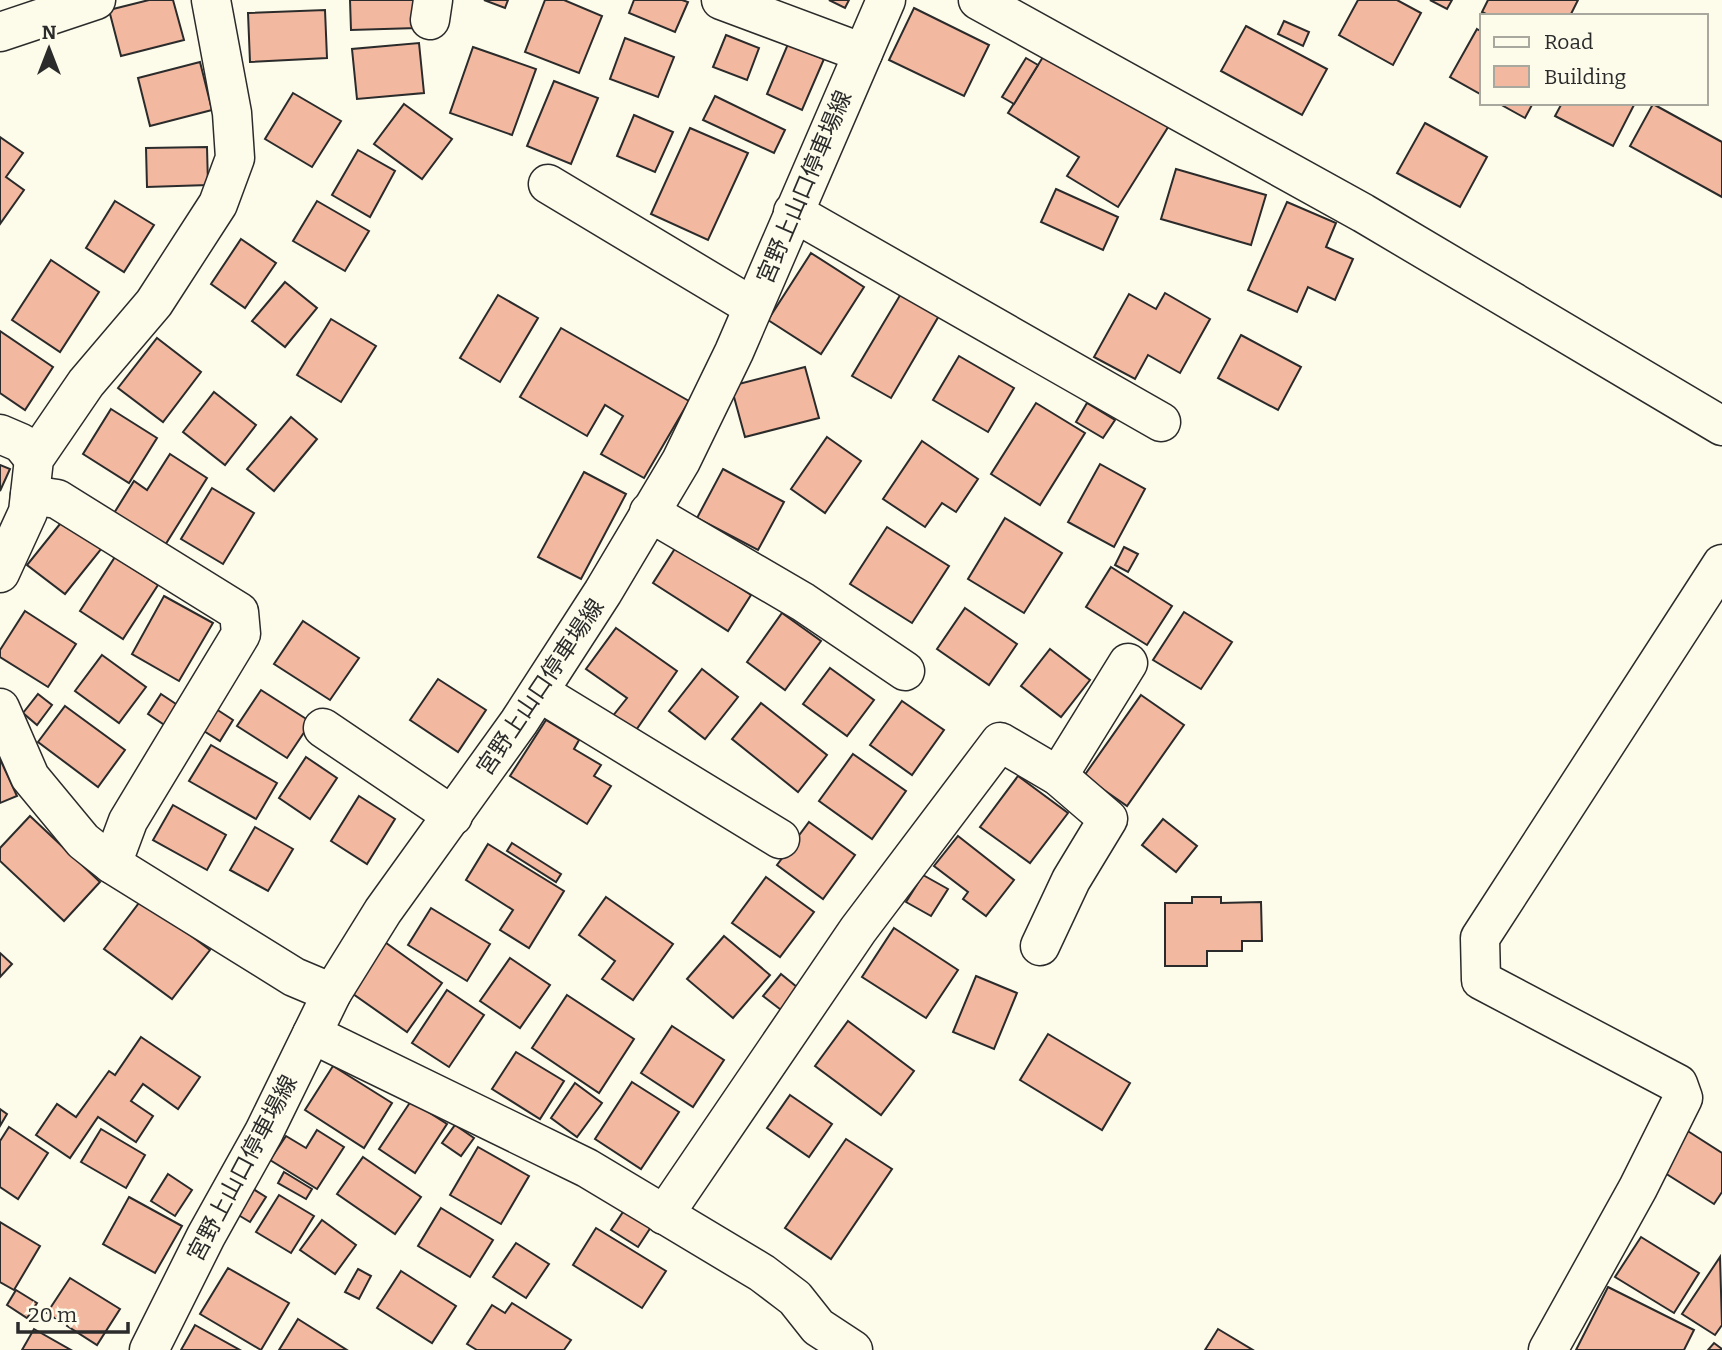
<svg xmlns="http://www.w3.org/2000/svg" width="1722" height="1350" font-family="Bitter,'Noto Sans JP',serif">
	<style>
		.building { fill: #f2b8a0; stroke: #2b2b2b; stroke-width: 2 }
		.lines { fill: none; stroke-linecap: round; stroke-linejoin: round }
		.minor-casing { stroke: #2b2b2b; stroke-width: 41 }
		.major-casing { stroke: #2b2b2b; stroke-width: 41 }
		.minor { stroke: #fdfbea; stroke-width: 38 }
		.major { stroke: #fdfbea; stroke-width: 38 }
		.labels { text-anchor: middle; stroke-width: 5; stroke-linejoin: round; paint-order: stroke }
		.street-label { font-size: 23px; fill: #2b2b2b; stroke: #fdfbea }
	</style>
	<rect width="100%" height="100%" fill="#fdfbea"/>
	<g class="building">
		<polygon points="149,0 173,0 184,40 121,56 109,10"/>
		<polygon points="350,0 416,0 417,28 351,30"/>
		<polygon points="484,0 508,0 505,8"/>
		<polygon points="545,0 564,0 602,16 579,73 525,52"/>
		<polygon points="634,0 682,0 688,2 675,32 629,13"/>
		<polygon points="829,0 849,0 845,8"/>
		<polygon points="1358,0 1397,0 1421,13 1393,65 1339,35"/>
		<polygon points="1430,0 1452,0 1447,9"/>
		<polygon points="1488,0 1578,0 1570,16 1490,16 1482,12"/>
		<polygon points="914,8 989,45 964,96 889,60"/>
		<polygon points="325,10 327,58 250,62 248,13"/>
		<polygon points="1284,21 1309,32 1303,46 1278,34"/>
		<polygon points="1246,26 1327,69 1302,115 1221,71"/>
		<polygon points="1477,29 1482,32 1482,95 1450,77"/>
		<polygon points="726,35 759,48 747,80 713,67"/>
		<polygon points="625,38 674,57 658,97 610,79"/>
		<polygon points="419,43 424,93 357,99 352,49"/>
		<polygon points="788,44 824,59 802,110 767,94"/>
		<polygon points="473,47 536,69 512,135 450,113"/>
		<polygon points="1048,49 1170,124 1118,207 1067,176 1079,157 1008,113"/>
		<polygon points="1026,58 1038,65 1014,104 1002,97"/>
		<polygon points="200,62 212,110 150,126 138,78"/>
		<polygon points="554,81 598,98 571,164 527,146"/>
		<polygon points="293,93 341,121 312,167 265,139"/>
		<polygon points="715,96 785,130 774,153 703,120"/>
		<polygon points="1498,103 1533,103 1525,118"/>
		<polygon points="1562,103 1635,103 1613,146 1555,116"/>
		<polygon points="404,104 452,139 422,179 374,144"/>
		<polygon points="1653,104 1722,142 1722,197 1630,146"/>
		<polygon points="634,115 673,132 655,172 617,156"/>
		<polygon points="1425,123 1487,157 1460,207 1397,173"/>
		<polygon points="690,128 748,153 708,240 651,214"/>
		<polygon points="0,137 23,153 6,177 24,190 0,224"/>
		<polygon points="207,147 208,185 147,187 146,148"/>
		<polygon points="358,150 395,171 370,217 332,195"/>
		<polygon points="1176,169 1266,195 1251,245 1161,219"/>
		<polygon points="1056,189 1118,217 1103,250 1041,222"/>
		<polygon points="115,201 154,225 124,272 86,248"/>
		<polygon points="317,201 369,231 345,271 293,241"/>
		<polygon points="1287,202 1336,223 1326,247 1353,259 1335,300 1308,287 1297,312 1248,290"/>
		<polygon points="241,239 276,263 245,308 211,284"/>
		<polygon points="811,253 864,287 821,354 768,320"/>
		<polygon points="51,260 99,292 60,352 12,320"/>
		<polygon points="285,282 317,308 285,347 252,321"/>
		<polygon points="902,292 940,314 891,398 852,376"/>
		<polygon points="1165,293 1210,319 1180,373 1148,355 1135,379 1094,357 1129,294 1156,309"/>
		<polygon points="498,295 538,318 500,382 460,358"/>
		<polygon points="331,319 376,346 341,402 297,375"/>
		<polygon points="561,328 689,401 644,478 601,454 623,416 605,405 587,436 520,397"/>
		<polygon points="0,331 53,367 25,410 0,393"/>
		<polygon points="1241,335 1301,367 1278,410 1218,378"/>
		<polygon points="157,338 201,372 163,422 118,388"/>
		<polygon points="959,356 1014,388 988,432 933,400"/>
		<polygon points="805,367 819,418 745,437 731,386"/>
		<polygon points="214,392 256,425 225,465 183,432"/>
		<polygon points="1036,403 1085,433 1040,505 991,474"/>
		<polygon points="1087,403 1115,420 1103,438 1076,422"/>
		<polygon points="111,409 157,438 129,483 83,454"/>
		<polygon points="291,417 317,439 274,491 247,469"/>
		<polygon points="827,437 861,461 825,513 791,489"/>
		<polygon points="922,441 978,479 956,512 942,503 925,527 883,499"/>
		<polygon points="170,454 207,478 162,550 111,518 134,481 147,490"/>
		<polygon points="1100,464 1145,489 1114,547 1068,522"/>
		<polygon points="0,465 10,469 0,491"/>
		<polygon points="723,469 784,502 758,550 697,518"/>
		<polygon points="584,472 626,494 581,579 538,557"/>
		<polygon points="212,488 254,513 223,564 181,539"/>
		<polygon points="1005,518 1062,553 1024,613 968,579"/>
		<polygon points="64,519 102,548 65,594 27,565"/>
		<polygon points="887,527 949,566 912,623 850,584"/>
		<polygon points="676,547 751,595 728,631 653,583"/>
		<polygon points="1124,547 1138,554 1128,572 1115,565"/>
		<polygon points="115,557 158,585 123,639 80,611"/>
		<polygon points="1111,567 1172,606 1147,645 1086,607"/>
		<polygon points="164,596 213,623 179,681 132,654"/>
		<polygon points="965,608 1017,644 989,685 937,649"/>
		<polygon points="25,611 76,644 48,687 0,657 0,650"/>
		<polygon points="1184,612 1232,642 1201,689 1153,660"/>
		<polygon points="782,613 821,641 785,690 747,662"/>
		<polygon points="303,621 359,658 330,700 274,664"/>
		<polygon points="616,628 677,671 634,733 612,717 627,698 586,669"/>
		<polygon points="1050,649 1090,680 1061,717 1021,686"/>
		<polygon points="102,655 146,687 119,723 75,691"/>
		<polygon points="830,668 874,700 847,736 803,704"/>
		<polygon points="702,669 738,697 705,739 669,711"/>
		<polygon points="438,679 486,710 458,752 410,720"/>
		<polygon points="261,690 311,722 287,758 237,726"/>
		<polygon points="38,694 52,705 37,725 23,713"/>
		<polygon points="161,694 188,712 175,732 148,714"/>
		<polygon points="1141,695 1184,725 1127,806 1084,776"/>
		<polygon points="902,701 944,730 912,775 870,745"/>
		<polygon points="761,703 827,755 798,792 732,739"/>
		<polygon points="65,706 125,750 98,787 38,742"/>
		<polygon points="213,707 233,720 220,741 199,728"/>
		<polygon points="546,720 579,740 574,749 601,765 594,776 611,786 587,824 510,776"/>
		<polygon points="211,745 277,783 256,819 189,781"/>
		<polygon points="853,754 906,791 872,839 819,801"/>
		<polygon points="306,757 337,778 310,819 279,798"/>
		<polygon points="0,759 17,796 0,803"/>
		<polygon points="1018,776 1068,813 1030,863 980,827"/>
		<polygon points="359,796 395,819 367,864 331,841"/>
		<polygon points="173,805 226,835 207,870 153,840"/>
		<polygon points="30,816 100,882 64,921 0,861 0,848"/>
		<polygon points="1163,819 1197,846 1176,872 1142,845"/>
		<polygon points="809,822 855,855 823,899 777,865"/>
		<polygon points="255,827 293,849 268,891 230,870"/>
		<polygon points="958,836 1014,880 986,916 963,899 968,892 934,866"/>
		<polygon points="512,843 561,874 556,882 507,851"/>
		<polygon points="488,844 564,891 529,948 500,930 513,910 466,880"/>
		<polygon points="923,875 948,889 931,916 906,902"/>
		<polygon points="766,877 814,912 780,957 732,923"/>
		<polygon points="606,897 673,944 633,1000 602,979 615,961 579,935"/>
		<polygon points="1192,897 1221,897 1221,903 1261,902 1262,941 1242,941 1242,951 1207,951 1207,966 1165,966 1165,903 1192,903"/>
		<polygon points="142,899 210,950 172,999 104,949"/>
		<polygon points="431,908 490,944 467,981 408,945"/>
		<polygon points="894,928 958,970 926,1018 862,977"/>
		<polygon points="724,936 770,975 733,1018 687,979"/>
		<polygon points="382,940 442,983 407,1032 346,989"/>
		<polygon points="0,953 12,964 0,977"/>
		<polygon points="510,958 550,985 520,1028 480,1001"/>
		<polygon points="781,974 803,992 785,1013 763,996"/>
		<polygon points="976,976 1017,993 994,1049 953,1032"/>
		<polygon points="447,990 484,1015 449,1067 412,1043"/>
		<polygon points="567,995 634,1039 599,1093 532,1048"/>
		<polygon points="848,1021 914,1071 881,1115 815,1066"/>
		<polygon points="672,1026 724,1060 693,1107 641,1073"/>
		<polygon points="1048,1034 1130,1083 1102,1130 1020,1080"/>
		<polygon points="141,1037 200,1077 178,1109 143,1084 131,1101 153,1116 136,1142 98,1117 70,1158 36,1135 57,1104 76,1117 109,1071 115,1075"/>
		<polygon points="516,1052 564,1081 540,1119 492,1089"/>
		<polygon points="333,1066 392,1103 364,1148 305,1110"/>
		<polygon points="632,1082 679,1112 641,1169 595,1139"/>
		<polygon points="575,1083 602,1103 577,1137 551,1118"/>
		<polygon points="790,1095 832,1124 809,1157 767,1128"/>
		<polygon points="411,1101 447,1124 415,1173 379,1149"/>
		<polygon points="0,1109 7,1114 0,1126"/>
		<polygon points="455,1125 474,1138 461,1156 442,1143"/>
		<polygon points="9,1127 48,1153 18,1199 0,1187 0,1141"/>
		<polygon points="1683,1128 1722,1153 1722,1192 1714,1204 1657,1168"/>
		<polygon points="101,1129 145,1155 126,1188 81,1162"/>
		<polygon points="317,1130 344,1147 317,1189 270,1160 286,1136 306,1148"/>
		<polygon points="846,1139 892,1169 831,1259 785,1228"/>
		<polygon points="478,1147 529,1176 501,1224 450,1195"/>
		<polygon points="363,1157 421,1197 395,1234 337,1194"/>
		<polygon points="284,1172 312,1189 306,1199 278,1183"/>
		<polygon points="168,1174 192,1190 175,1216 151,1201"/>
		<polygon points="250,1187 266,1197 250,1222 235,1213"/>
		<polygon points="279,1195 314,1216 291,1253 256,1232"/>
		<polygon points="129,1197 182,1226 155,1273 103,1244"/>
		<polygon points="441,1208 493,1240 470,1277 418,1246"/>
		<polygon points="625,1209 651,1227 638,1247 611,1230"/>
		<polygon points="322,1220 356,1245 335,1274 300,1250"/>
		<polygon points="0,1222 40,1246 14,1290 0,1282"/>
		<polygon points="596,1228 666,1271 642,1308 573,1265"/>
		<polygon points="1641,1237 1699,1273 1674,1313 1615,1277"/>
		<polygon points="516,1243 549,1264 526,1298 493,1277"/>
		<polygon points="1720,1257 1722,1325 1715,1335 1682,1314"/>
		<polygon points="228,1268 289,1303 261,1350 200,1314"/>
		<polygon points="358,1269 371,1276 359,1299 345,1292"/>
		<polygon points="401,1271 456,1306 432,1343 377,1308"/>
		<polygon points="70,1278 120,1309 97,1345 47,1313"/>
		<polygon points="1608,1287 1694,1330 1684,1350 1576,1350"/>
		<polygon points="16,1290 37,1303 27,1318 7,1305"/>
		<polygon points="512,1303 571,1340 564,1350 477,1350 467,1344 492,1305 505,1313"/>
		<polygon points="298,1319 347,1350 279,1350"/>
		<polygon points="195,1325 240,1350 181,1350"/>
		<polygon points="34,1329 71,1350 22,1350"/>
		<polygon points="1218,1329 1253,1350 1205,1350"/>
		<polygon points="1714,1343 1722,1349 1722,1350 1708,1350"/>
	</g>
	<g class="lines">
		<g class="minor-casing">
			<g id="minor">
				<polyline points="721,0 863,53"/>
				<polyline points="978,0 1363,213 1722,426"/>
				<polyline points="430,20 433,0"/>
				<polyline points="0,32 96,0"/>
				<polyline points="548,184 753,307"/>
				<polyline points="793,212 1161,422"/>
				<polyline points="0,434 21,443 34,459"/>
				<polyline points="30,495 57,499 239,612 241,634 128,821 112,864"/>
				<polyline points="649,512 803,602 905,671"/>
				<polyline points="0,573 28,512 34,459 86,383 154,303 218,204 235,158 232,113 211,0"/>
				<polyline points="539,692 780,839"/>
				<polyline points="0,708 30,777 83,841 112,864 294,977 332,993"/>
				<polyline points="323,728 453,816"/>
				<polyline points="1058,776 1128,663"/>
				<polyline points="312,1034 587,1168 762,1273 795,1298 818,1327 853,1350"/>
				<polyline points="664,1215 858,930 1000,742 1058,776 1108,819 1071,880 1040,946"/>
				<polyline points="1548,1350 1638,1188 1683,1098 1678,1084 1481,980 1480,938 1722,564"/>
			</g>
		</g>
		<g class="major-casing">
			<polyline id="major" points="149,1350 206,1236 264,1132 332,993 383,911 519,722 603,592 681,461 734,352 886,0"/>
		</g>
		<use href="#minor" class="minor"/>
		<use href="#major" class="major"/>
	</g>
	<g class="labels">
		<g class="street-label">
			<text transform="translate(804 187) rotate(-67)" y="8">宮野上山口停車場線</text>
			<text transform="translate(540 687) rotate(-56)" y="8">宮野上山口停車場線</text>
			<text transform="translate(242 1168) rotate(-62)" y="8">宮野上山口停車場線</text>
		</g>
	</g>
	<rect x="1480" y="14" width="228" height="91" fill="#fdfbea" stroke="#a9a89e" stroke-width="2"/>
	<rect x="1494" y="37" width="35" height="10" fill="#fdfbea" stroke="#a9a89e" stroke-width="2"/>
	<text x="1544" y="49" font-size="21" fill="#2b2b2b">Road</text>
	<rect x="1494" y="66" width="35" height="21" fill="#f2b8a0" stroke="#a9a89e" stroke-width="2"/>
	<text x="1544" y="84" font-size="21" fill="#2b2b2b">Building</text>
	<g transform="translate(49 49)" stroke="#fdfbea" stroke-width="5" paint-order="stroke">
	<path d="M0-5L12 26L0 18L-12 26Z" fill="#2b2b2b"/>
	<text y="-10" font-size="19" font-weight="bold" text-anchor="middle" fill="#2b2b2b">N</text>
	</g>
	<path d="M18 1322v10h110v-10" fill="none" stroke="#2b2b2b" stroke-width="3.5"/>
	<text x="28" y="1322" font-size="21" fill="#2b2b2b" stroke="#fdfbea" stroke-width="5" paint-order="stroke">20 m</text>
</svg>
